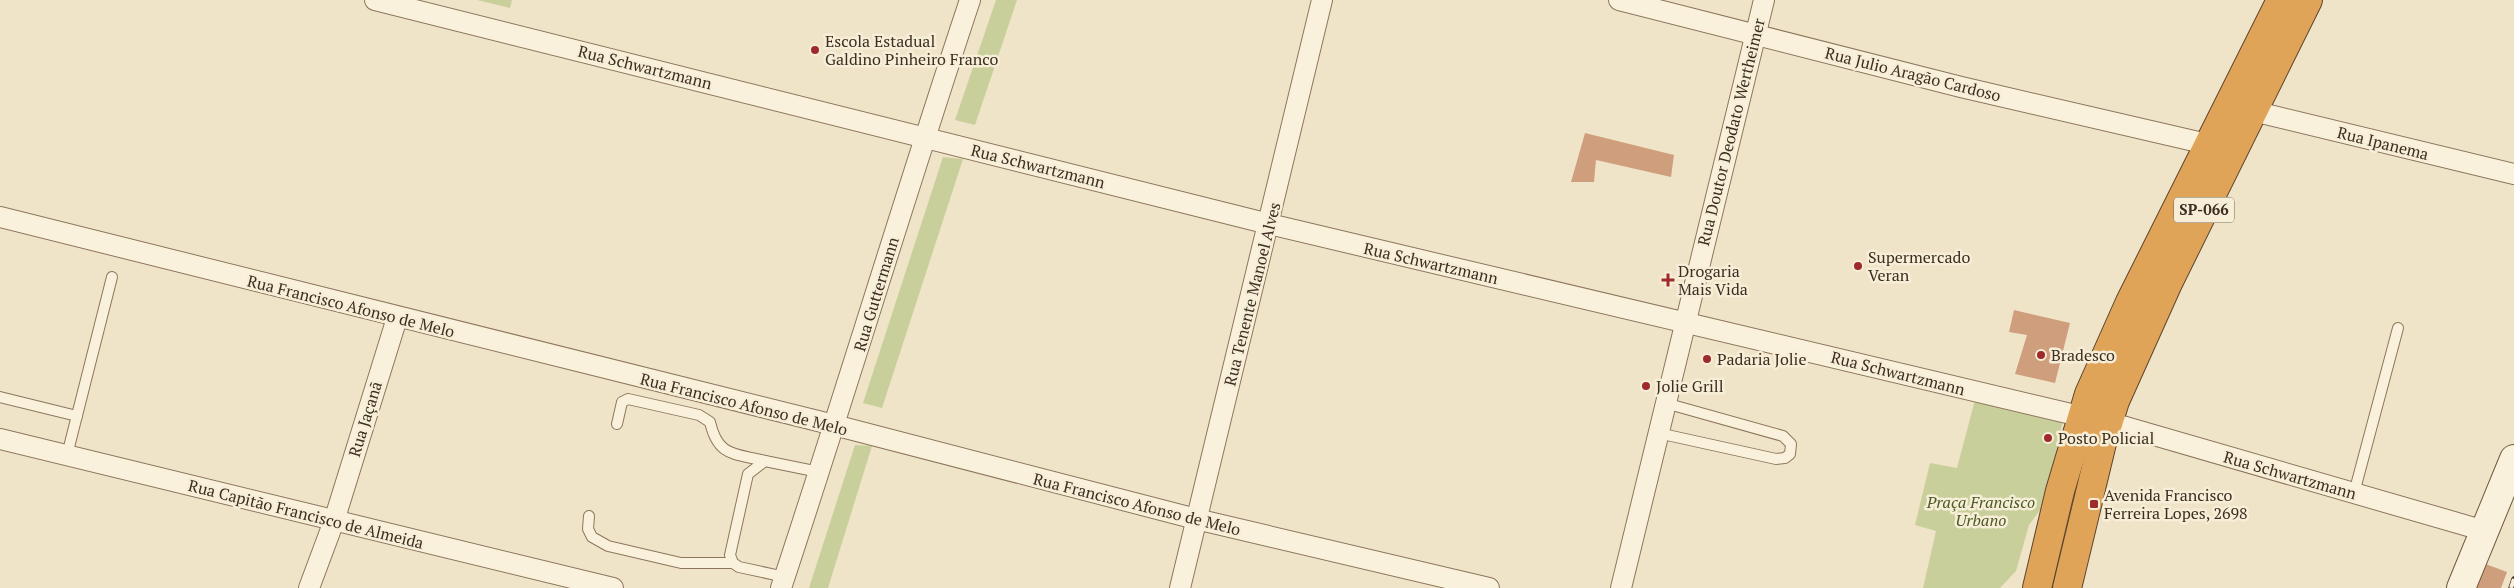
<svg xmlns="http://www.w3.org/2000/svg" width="2514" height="588" font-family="'PT Serif',serif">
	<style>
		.green { fill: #c9cf9b }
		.building { fill: #cf9f7d }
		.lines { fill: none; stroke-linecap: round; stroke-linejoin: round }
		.lane-casing { stroke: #8d765c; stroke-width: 12 }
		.street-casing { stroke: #8d765c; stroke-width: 22 }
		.secondary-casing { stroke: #6f573f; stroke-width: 30 }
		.highway-casing { stroke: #5b4430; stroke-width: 30 }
		.lane { stroke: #faf1dc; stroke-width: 10 }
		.street { stroke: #faf1dc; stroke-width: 20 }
		.secondary { stroke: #faf1dc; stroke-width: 28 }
		.highway { stroke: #e0a458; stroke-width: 28 }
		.rail-casing { stroke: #3d2e20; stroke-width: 5.5 }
		.rail { stroke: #f7eed8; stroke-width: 4; stroke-dasharray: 11; stroke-linecap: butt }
		.poi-dot { fill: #9e2a2b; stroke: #f7eed8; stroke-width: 2 }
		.labels { text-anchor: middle; stroke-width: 5; stroke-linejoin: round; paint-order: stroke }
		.shield { fill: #f7eed8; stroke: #756857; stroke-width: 1 }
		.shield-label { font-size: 15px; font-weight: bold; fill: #3d2e20 }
		.poi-label { font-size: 16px; fill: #3d2e20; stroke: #f7eed8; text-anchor: start }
		.street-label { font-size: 16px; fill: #3d2e20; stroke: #f7eed8 }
		.park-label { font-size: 16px; font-style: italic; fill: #4d5a26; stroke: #f7eed8 }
	</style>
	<rect width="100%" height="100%" fill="#f0e4c8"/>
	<g class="green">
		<polygon points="477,0 512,0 510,8"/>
		<polygon points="996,0 1017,0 975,125 955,120"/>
		<polygon points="943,157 963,159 882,408 863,403"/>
		<polygon points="1976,396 2064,415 2046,502 2029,525 2016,571 2000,588 1923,588 1936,531 1915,525 1930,463 1957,468"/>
		<polygon points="855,445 872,446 828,588 809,588"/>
	</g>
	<g class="building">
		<polygon points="1585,133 1674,155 1671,177 1596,160 1594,182 1571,182"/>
		<polygon points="2014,310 2070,323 2055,383 2015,374 2027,335 2009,332"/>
		<polygon points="2483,563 2507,572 2501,588 2473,588"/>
	</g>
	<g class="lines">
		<g class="lane-casing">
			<g id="lane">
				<polyline points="0,397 77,416"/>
				<path d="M617,424L622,402L628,399L699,415L710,422C718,457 734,453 765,461"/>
				<polyline points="1658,433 1776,459 1785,458 1790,454 1791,444 1783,436 1665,403"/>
				<polyline points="67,455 112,277"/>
				<polyline points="2354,493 2398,328"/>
				<polyline points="589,516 588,529 592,537 608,546 681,563 733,563"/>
				<polyline points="785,577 739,567 733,563 730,555 748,474 765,461 819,472"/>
			</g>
		</g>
		<g class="street-casing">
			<g id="street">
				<polyline points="375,0 1269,224 2126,427 2485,531"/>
				<polyline points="1619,0 1961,87 2207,144"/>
				<polyline points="2253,111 2514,174"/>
				<polyline points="0,217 834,425 1196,519 1489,588"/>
				<polyline points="0,439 613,588"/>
				<polyline points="309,588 334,521 397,318"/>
				<path d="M781,588C846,392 905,195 970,0"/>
				<polyline points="1180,588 1322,0"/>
				<polyline points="1621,588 1764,0"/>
			</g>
		</g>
		<g class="secondary-casing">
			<polyline id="secondary" points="2461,588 2514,459"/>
		</g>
		<g class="highway-casing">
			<g id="highway">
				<polyline points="2037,588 2060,491 2089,394 2130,302 2281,0"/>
				<polyline points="2067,588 2102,443 2115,401 2168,283 2308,0"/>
			</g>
		</g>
		<use href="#lane" class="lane"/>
		<use href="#street" class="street"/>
		<use href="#secondary" class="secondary"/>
		<use href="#highway" class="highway"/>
		<g class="rail-casing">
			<polyline id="rail" points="2511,588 2514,579"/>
		</g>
		<use href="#rail" class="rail"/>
	</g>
	<g class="poi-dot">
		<circle cx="815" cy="50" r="5"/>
		<circle cx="1858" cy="266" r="5"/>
		<path d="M1665.5 272.5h5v5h5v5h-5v5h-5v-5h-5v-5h5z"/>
		<circle cx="2041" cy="355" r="5"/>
		<circle cx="1707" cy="359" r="5"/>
		<circle cx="1646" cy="386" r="5"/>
		<circle cx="2048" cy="438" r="5"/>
		<rect x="2089" y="499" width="10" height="10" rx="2.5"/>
	</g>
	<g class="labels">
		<rect class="shield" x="2174" y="197.5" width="60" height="25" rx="4"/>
		<g class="shield-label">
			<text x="2204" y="215">SP-066</text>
		</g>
		<g class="poi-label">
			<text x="825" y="47">Escola Estadual<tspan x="825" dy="18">Galdino Pinheiro Franco</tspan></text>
			<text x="1868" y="263">Supermercado<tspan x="1868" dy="18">Veran</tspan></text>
			<text x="1678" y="277">Drogaria<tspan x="1678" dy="18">Mais Vida</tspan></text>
			<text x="2051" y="361">Bradesco</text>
			<text x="1717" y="365">Padaria Jolie</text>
			<text x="1656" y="392">Jolie Grill</text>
			<text x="2058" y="444">Posto Policial</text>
			<text x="2104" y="501">Avenida Francisco<tspan x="2104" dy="18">Ferreira Lopes, 2698</tspan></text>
		</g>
		<g class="street-label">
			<text transform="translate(645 67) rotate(14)" y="6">Rua Schwartzmann</text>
			<text transform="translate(1913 74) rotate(14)" y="6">Rua Julio Aragão Cardoso</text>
			<text transform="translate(1731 132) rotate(-76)" y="6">Rua Doutor Deodato Wertheimer</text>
			<text transform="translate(2383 143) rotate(14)" y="6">Rua Ipanema</text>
			<text transform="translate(1038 166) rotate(14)" y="6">Rua Schwartzmann</text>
			<text transform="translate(1431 263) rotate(13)" y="6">Rua Schwartzmann</text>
			<text transform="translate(876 294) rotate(-73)" y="6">Rua Guttermann</text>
			<text transform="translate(1252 294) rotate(-76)" y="6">Rua Tenente Manoel Alves</text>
			<text transform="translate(351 306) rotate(14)" y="6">Rua Francisco Afonso de Melo</text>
			<text transform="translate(1898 373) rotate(14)" y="6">Rua Schwartzmann</text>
			<text transform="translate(744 404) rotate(14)" y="6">Rua Francisco Afonso de Melo</text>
			<text transform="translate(365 419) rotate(-73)" y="6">Rua Jaçanã</text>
			<text transform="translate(2290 475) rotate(16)" y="6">Rua Schwartzmann</text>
			<text transform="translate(1137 504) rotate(14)" y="6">Rua Francisco Afonso de Melo</text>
			<text transform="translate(306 514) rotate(14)" y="6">Rua Capitão Francisco de Almeida</text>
		</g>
		<g class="park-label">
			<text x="1981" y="508">Praça Francisco<tspan x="1981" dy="18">Urbano</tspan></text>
		</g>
	</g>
</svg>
